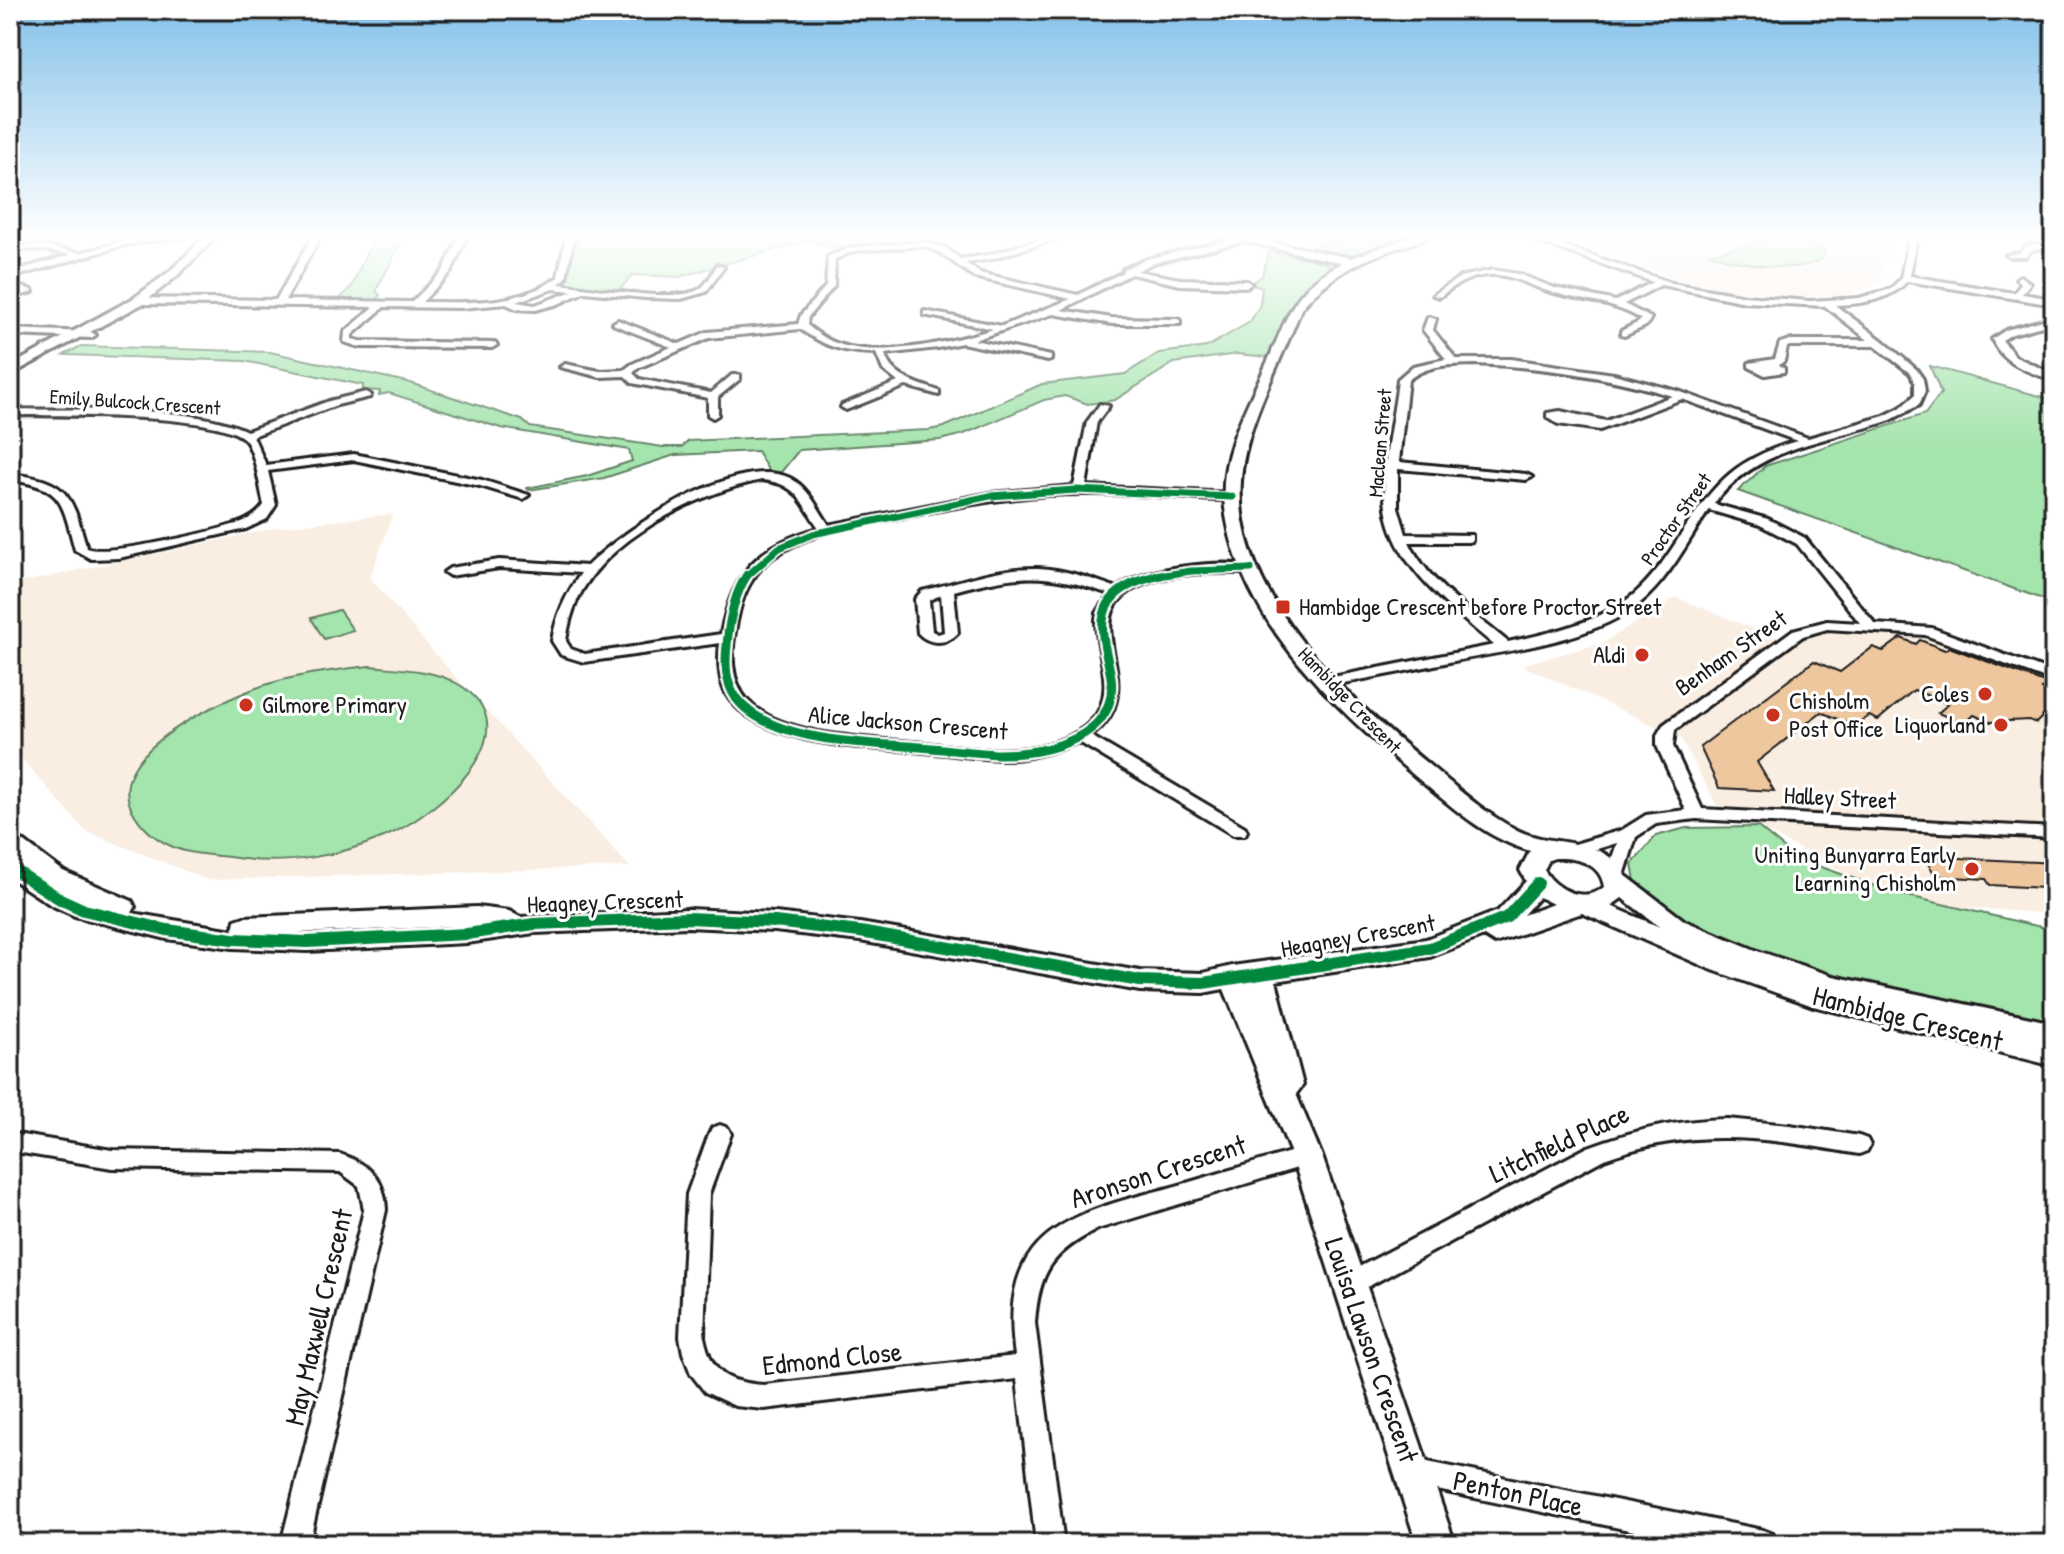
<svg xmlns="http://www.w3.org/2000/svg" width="2064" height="1554" font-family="'Patrick Hand',sans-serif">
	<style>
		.built { fill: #faeee2 }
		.green { fill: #a4e4ad; stroke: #608064; stroke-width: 2 }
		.building { fill: #efc79f; stroke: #1c1c1c; stroke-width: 2 }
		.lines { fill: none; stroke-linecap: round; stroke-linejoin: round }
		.street-casing { stroke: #1c1c1c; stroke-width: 6 }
		.secondary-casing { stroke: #1c1c1c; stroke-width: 6 }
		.street { fill: #fff; fill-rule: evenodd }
		.secondary { fill: #fff; fill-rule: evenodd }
		.cycleway-far2-casing { stroke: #fff; stroke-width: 11 }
		.cycleway-far1-casing { stroke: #fff; stroke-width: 14 }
		.cycleway-casing { stroke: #fff; stroke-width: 17 }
		.cycleway-far2 { stroke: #00873e; stroke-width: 7 }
		.cycleway-far1 { stroke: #00873e; stroke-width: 9 }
		.cycleway { stroke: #00873e; stroke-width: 12 }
		.poi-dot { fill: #c8321e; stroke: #fff; stroke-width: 3 }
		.labels { text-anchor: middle; stroke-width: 6; stroke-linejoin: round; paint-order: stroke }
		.far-street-label { font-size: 20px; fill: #1c1c1c; stroke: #fff }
		.poi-label { font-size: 24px; fill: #1c1c1c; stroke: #fff; text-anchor: end }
		.street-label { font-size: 24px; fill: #1c1c1c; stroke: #fff }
		.near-street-label { font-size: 28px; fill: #1c1c1c; stroke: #fff }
	</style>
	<rect width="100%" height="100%" fill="#fff"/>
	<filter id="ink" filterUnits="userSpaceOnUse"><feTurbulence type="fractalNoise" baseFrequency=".0125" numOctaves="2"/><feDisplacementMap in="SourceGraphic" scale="16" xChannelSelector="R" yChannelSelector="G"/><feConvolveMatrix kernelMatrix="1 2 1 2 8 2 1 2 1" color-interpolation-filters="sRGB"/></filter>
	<g filter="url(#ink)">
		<g class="built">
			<polygon points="1554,236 1892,236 1878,282 1868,288 1843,295 1806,297 1739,292 1688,282"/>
			<polygon points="393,514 370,578 445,665 630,867 208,880 85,831 10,745 10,585 280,527"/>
			<polygon points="1676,597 1773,637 1830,631 1918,635 2054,688 2054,914 1902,903 1717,806 1680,737 1521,665 1603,643"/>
		</g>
		<g class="green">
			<polygon points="374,236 404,236 376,291 380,295 375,302 337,302 352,286"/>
			<polygon points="570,236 870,236 889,245 848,250 806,241 679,277 632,275 618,292 552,286 562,278"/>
			<polygon points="1347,236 1413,236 1359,255 1309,252 1313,246"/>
			<path d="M1779,236C1796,236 1810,240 1824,251V257C1799,277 1738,263 1710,254Z"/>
			<path d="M1269,251C1289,258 1310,256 1329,265V271C1296,293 1283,322 1267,357L1237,354L1174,363L1115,400L1088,404L1065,396L1044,400L964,434L940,440L799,450L778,476L771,475L757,451L675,455L604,478L529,490L527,488L587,476L632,461L629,450L501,428L389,393L379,395L380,391L363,390V385L244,361L64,355L81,346L270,352L407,382L522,420L530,427L663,447H682L688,441L929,430L944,427L1042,384L1125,374L1159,353L1207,347L1250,322L1260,305L1262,287L1255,286L1253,282L1262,276Z"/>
			<polygon points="1930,366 2054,400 2054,603 1738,491 1765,466 1925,414 1941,393"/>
			<polygon points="339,610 353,630 324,639 311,618"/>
			<path d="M369,666C399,669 432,669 458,684C538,731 434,817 384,837C339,856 284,866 236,858C216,855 189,855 171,846C153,838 141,827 132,810C104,755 211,706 251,690C288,675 330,671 369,666Z"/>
			<polygon points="1758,827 1796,858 1895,893 2054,930 2054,1026 1920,998 1766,955 1658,907 1636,886 1632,864 1656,836 1686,828"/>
		</g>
		<g class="building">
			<polygon points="1901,638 1916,644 1920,640 1945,650 1949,647 2047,684 2042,689 2054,694 2054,721 2043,716 2036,723 2029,720 1990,722 1974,715 1964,724 1938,713 1948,704 1914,690 1878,720 1869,716 1861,722 1842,721 1821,712 1757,762 1774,791 1719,788 1700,747 1814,661 1840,672 1873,647 1883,651"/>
			<polygon points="1923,856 2054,863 2054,902 2043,888 1990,885 1986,879 1936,876"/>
		</g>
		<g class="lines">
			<g class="street-casing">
				<g id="street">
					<polygon points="162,236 191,236 129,244 10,278 10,272 71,255 45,250 10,249 10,245 45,246 80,253 128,240"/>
					<path d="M313,236H321L285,300L412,302L443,271L459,236H467L451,272L422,302C468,302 519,306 558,277L566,236H574L566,278L559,284C589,287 673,303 698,290C707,285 712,274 717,265L724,267L706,292L681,299L645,298L584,292L558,304L535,310L517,309L506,304L461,308L384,307L352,335V339L360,341L495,343L497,345L492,348L359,347L344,342L345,332L374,307L138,304L134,301L138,298L276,300ZM553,289L573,291L535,305L516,302Z"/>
					<path d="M1052,236H1065L992,259L966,263L980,273L1078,295L1123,272V269L1147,259L1238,238L1241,242L1153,263L1137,271L1180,279L1247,281L1251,284L1247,287L1180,285L1131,274L1061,310L1112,318L1177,319L1180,320V324H1112L1053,314L974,340L1051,356V360L1048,361L962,343L938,348L885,354C891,378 918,383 939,391V395L906,386L846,410L841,407L842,405L898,382L883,370L876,353C844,353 826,347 800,329L709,338L638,368L633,373L639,379L711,393L732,375H740V379L718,397V415L713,418L708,415V398L632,383L625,376L600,377L560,367L565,364L600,371L624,370L632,364L671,347L615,325L613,323L618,320L679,344L707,332L798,324L801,315L826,286L828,256L854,247L924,242L945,248L960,259L988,255ZM923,246L939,252L974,277L1071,299L1002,326L924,311V315L993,329C950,342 869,362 827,339C820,335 813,330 807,325L808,317L834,286L835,259L855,251Z"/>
					<path d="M1523,236H1535L1672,283L1745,296L1810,301L1859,298L1891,289L1901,278L1909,236H1917L1910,276L2014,293L2021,284L2016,279L2020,276L2030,283L2022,294L2054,299V305L1907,281C1890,301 1861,304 1835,305L1883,341L1916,369L1923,379L1925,391L1919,405L1891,420C1827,442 1757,446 1714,504L1768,519L1805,538L1875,624L1932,628L2054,673V682L1925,635L1827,629L1803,636L1675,730L1673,746L1702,809L2054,828V838L1696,819L1656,824L1636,837L1624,876L1621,880H1609L1606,876L1617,843L1574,856L1568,854L1565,850L1568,846L1622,830L1646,815L1686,810L1657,746V735L1663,725L1793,630L1827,621L1860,623L1797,544L1760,525L1709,510C1687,542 1670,578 1640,603C1595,640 1511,650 1454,661C1412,670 1370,678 1328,686L1323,685L1321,682L1328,678L1494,645C1451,608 1395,568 1386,508C1380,466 1394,420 1398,379L1413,366L1446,359L1423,330L1428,317L1436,319L1433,330L1456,359H1511L1614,374L1681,392L1808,438L1884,416L1900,408L1915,395V383L1910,373L1875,346H1790L1787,347L1784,361L1779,365L1784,368V372L1765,375L1749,367V363L1775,359L1780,343L1790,340H1868L1825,306L1745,302L1661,285L1624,304L1651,318L1646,326L1624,336L1621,335V331L1639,322L1641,319C1613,302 1582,301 1551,292C1531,287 1513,274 1491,275C1472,275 1454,285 1440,297L1433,295L1460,277L1493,270L1518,274L1555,288L1616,301L1653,282ZM1474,364C1542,367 1607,376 1672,396L1606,421L1560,411L1547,413V417L1558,424L1600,430L1682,399L1797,441C1730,460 1711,488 1675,544C1662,564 1647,585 1628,599C1593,624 1549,633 1508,642C1473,613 1429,584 1409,542H1468L1472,541V535L1406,534L1398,507V469L1526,480L1532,477L1526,474L1399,462L1408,380C1428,364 1450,365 1474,364Z"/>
					<polygon points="2054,241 2054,245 2032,250 2025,257 2010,257 2006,255 2020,253 2026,246"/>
					<polygon points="10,284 32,290 33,292 15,297 15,293 19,292 10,290"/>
					<path d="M2054,317V323L2012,334L2002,340L2016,357L2054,374V380C2030,373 2002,364 1992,339L2006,330Z"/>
					<polygon points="10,329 91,332 96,335 91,338 10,335"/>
					<path d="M366,392L371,395L370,397L337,405L253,436L266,465L354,454L482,480L529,495L523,499L480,486L354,460L268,471L276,505L267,519L246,529L119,558L91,559L75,550C62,503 64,487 10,480V474C69,480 71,495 87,548C106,557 216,531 239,523C250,519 258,514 264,505C260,489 255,446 242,437C209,413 56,416 10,415V409C75,411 191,404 247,431L329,401Z"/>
					<path d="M1100,404L1109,406L1097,422L1086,486L1232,493L1238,497L1236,499C1221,502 1204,499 1188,498C1156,496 1123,494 1091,494C1026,493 963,505 900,518C872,524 843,527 817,536C776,550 749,569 739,612C733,637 727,668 742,693C768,738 878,738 924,743C958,746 992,753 1027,748C1051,745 1087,734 1099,710C1113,683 1096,649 1096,620L1097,613L1109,594C1045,571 1018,574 954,591L958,633C947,645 929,645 918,633L915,599L922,591C960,582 999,567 1038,568C1065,569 1092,579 1117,588C1145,566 1221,560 1256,566V572L1251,573C1217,573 1180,571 1148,583C1062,612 1160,686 1091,736L1245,827L1247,831L1245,835H1233L1079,742C1059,751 1037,757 1014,759C984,760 953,754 923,752C867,747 771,748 731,701C718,685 718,662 720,643L584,662L561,655L552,641C556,615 566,594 581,573L499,568L450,576L444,572L450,568L499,560L587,566C623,530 737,453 790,478C808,487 818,509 829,525L990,493L1074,486L1087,422ZM762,480C798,484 800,501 819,528C758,545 732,572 721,634L585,654L571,649L566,641C569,620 575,600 587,583C621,532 704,491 762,480ZM941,595L944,632L938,634L932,631L929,600Z"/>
					<path d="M1727,1119L1790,1125L1859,1136L1867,1139L1870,1145L1867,1151L1859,1154C1765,1138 1696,1126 1604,1159L1358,1292L1350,1295L1342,1292L1338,1284L1342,1276L1588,1147C1635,1130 1677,1120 1727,1119Z"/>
					<path d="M720,1125L728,1128L731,1134L709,1194L704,1337C712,1375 727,1382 764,1385L1015,1356C1010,1319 1010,1280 1033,1250C1065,1209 1136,1198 1183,1184C1224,1172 1266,1159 1307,1147L1315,1150L1318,1156L1315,1162L1307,1165L1098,1229C1051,1253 1039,1272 1035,1323L1064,1544H1036L1017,1379L764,1409L735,1406L705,1392L691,1374L683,1353L680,1337L687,1194L709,1134L712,1128Z"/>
					<path d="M10,1133L112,1150L340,1154C369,1164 385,1178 386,1210L309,1544H281L364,1210L359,1186L340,1172L112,1168L10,1151Z"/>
					<polygon points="1413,1459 1763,1530 1773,1534 1777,1544 1696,1544 1413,1485 1404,1481 1400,1472 1404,1463"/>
				</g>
			</g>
			<g class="secondary-casing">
				<g id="secondary">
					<polygon points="206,236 217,236 177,276 142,304 10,375 10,366 134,298 169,272"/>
					<path d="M1220,236H1242L1351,258L1412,236H1430C1420,242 1406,245 1395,249C1358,261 1326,278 1301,309C1282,361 1244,426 1241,481C1233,596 1348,698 1429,765C1457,788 1485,814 1517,830C1552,848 1605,835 1625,875L1685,921L1758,951L1833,976L2054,1023V1043L2042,1041L2054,1044V1066L1813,1006L1710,969L1582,913L1495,943L1484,936L1430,957L1276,981L1303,1085L1296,1094L1322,1156L1455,1544H1417L1292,1156L1224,989L1203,993L1140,991L860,941L775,931L688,927L534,933L467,943L307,951L233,948L167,939L75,916L51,905L10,878V859L21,863L10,854V834L18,837L63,871L132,901L135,907L132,913L233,930L235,920L244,917L477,907L509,911L520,917L688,909L775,913L860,923L1140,971L1203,973L1232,966L1426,939L1498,911L1526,881L1520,870L1530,851C1485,838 1451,806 1415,776C1331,704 1233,615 1224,498C1221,452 1247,407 1265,367C1289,317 1289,291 1342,263ZM1555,858C1576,857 1601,863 1604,887C1584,904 1556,890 1544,870L1549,860ZM1539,897L1553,904L1523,915ZM1622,898L1660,927L1611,906ZM457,926L307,933H297Z"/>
				</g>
			</g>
			<use href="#street" class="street"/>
			<use href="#secondary" class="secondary"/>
			<g class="cycleway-far2-casing">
				<g id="cycleway-far2">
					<polyline points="746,577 779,548 813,534 990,496 1076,490 1232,497"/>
					<polyline points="1152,577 1191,571 1251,569"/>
				</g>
			</g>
			<g class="cycleway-far1-casing">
				<path id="cycleway-far1" d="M747,575C734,595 729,621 727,645C725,663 725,682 736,698C769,743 870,743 920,747C947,749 973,753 999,754C1046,754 1119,738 1111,677C1108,657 1099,635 1104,615C1110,589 1138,580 1161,575"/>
			</g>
			<g class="cycleway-casing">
				<polyline id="cycleway" points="10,867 60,899 84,910 167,930 233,939 307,942 467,934 534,924 688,918 775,922 860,932 1140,981 1203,983 1430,948 1507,917 1538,883"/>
			</g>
			<use href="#cycleway-far2" class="cycleway-far2"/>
			<use href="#cycleway-far1" class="cycleway-far1"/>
			<use href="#cycleway" class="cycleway"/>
		</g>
	</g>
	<linearGradient id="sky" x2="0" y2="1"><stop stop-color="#83c1ea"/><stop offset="0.52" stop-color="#fff"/><stop offset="1" stop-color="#fff" stop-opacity="0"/></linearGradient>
	<rect width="2064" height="454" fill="url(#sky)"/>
	<g class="poi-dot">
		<rect x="1275" y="599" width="16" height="16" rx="4"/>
		<circle cx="1642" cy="655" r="8"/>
		<circle cx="1985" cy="694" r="8"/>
		<circle cx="246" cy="705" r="8"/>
		<circle cx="1773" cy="715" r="8"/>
		<circle cx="2001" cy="725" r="8"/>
		<circle cx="1972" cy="869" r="8"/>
	</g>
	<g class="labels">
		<g class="far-street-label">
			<text transform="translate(135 402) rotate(4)" y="7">Emily Bulcock Crescent</text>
			<text transform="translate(1380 443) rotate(-85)" y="7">Maclean Street</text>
			<text transform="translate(1676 519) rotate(-55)" y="7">Proctor Street</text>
			<text transform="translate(1350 700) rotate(46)" y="7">Hambidge Crescent</text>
		</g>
		<g class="poi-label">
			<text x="1299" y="615" text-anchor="start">Hambidge Crescent before Proctor Street</text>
			<text x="1626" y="663">Aldi</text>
			<text x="1969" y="702">Coles</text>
			<text x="1789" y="709" text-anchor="start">Chisholm<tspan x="1789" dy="28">Post Office</tspan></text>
			<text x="262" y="713" text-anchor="start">Gilmore Primary</text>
			<text x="1985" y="733">Liquorland</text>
			<text x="1956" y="863">Uniting Bunyarra Early<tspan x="1956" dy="28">Learning Chisholm</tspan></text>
		</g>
		<g class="street-label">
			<text transform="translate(1731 653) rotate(-35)" y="8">Benham Street</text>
			<text transform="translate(908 723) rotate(5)" y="8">Alice Jackson Crescent</text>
			<text transform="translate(1840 798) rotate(3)" y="8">Halley Street</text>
			<text transform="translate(605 902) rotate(-2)" y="8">Heagney Crescent</text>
			<text transform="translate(1358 936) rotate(-10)" y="8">Heagney Crescent</text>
		</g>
		<g class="near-street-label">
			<text transform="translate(1908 1018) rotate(14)" y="10">Hambidge Crescent</text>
			<text transform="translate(1559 1143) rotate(-25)" y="10">Litchfield Place</text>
			<text transform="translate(1158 1171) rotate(-18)" y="10">Aronson Crescent</text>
			<text transform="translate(318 1317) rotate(-77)" y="10">May Maxwell Crescent</text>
			<text transform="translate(1372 1350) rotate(71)" y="10">Louisa Lawson Crescent</text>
			<text transform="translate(832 1358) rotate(-6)" y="10">Edmond Close</text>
			<text transform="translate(1518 1493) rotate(12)" y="10">Penton Place</text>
		</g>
	</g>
	<rect width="2064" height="1554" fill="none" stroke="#fff" stroke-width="40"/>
	<rect x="20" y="20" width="2024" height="1514" fill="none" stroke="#1c1c1c" stroke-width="3" filter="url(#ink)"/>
</svg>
